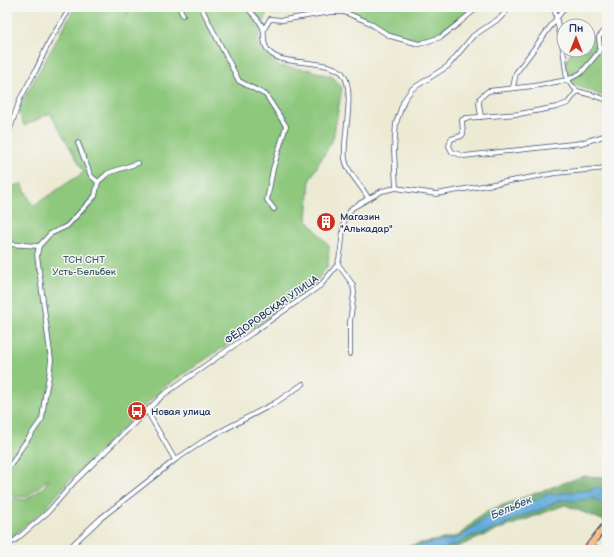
<svg xmlns="http://www.w3.org/2000/svg" width="614" height="557" font-family="'Balsamiq Sans',sans-serif">
	<style>
		.green { fill: #8ec87d; stroke: #547c6e }
		.forest { fill: #72ac6c; stroke: #466e65 }
		.water { fill: #61aad9; stroke: #3e6c9c }
		.lines { fill: none; stroke-linecap: round; stroke-linejoin: round }
		.river { stroke: #61aad9; stroke-width: 8 }
		.minor-casing { stroke: #3a4b70; stroke-width: 5.5 }
		.primary-casing { stroke: #3a4b70; stroke-width: 8 }
		.minor { stroke: #fff; stroke-width: 4 }
		.primary { stroke: #f7be88; stroke-width: 6 }
		.labels { text-anchor: middle; stroke-width: 3; stroke-linejoin: round; paint-order: stroke }
		.poi-label { font-size: 10px; fill: #1b2f5e; stroke: #f6f6f2; text-anchor: start }
		.park-label { font-size: 10px; fill: #3e5d67; stroke: #f6f6f2 }
		.street-label { font-size: 10px; fill: #1b2f5e; stroke: #f6f6f2 }
		.water-label { font-size: 11px; font-style: italic; fill: #345a89; stroke: #f6f6f2 }
	</style>
	<rect width="100%" height="100%" fill="#f6f6f2"/>
	<filter id="ink" filterUnits="userSpaceOnUse"><feTurbulence type="fractalNoise" baseFrequency=".025" numOctaves="2"/><feDisplacementMap in="SourceGraphic" scale="8" xChannelSelector="R" yChannelSelector="G"/><feConvolveMatrix kernelMatrix="1 2 1 2 8 2 1 2 1" color-interpolation-filters="sRGB"/></filter>
	<filter id="wash" filterUnits="userSpaceOnUse"><feTurbulence type="fractalNoise" baseFrequency=".012" numOctaves="4" result="noise"/><feDisplacementMap in="SourceGraphic" scale="16" xChannelSelector="R" yChannelSelector="G"/><feGaussianBlur stdDeviation="0.9" result="paint"/><feColorMatrix in="noise" values="0 0 0 0 0 0 0 0 0 0 0 0 0 0 0 0 0 1.4 0 .05"/><feComposite in="paint" operator="in"/></filter>
	<g filter="url(#wash)">
		<rect width="100%" height="100%" fill="#edead4"/>
		<g class="green">
			<polygon points="75,7 129,7 125,18 132,7 262,7 266,15 257,43 279,66 310,70 333,77 342,88 333,139 310,179 307,220 329,246 328,265 312,288 164,387 69,481 45,509 7,540 7,510 14,498 26,500 44,487 49,478 27,497 10,496 7,491 7,230 13,186 22,184 33,206 84,172 50,113 24,126 18,109"/>
			<polygon points="268,7 474,7 451,26 423,40 392,33 341,7 272,14"/>
			<polygon points="607,35 607,98 572,83 564,66 572,50 588,50 588,37"/>
		</g>
		<polygon class="forest" points="583,476 607,477 607,522 565,505 498,530 450,550 385,550 458,536 486,511"/>
		<path class="water" d="M598,487C609,493 607,497 607,509L599,501L593,498L575,501L560,500L538,511L524,515L513,520L502,526L481,534L468,537L464,541L451,546L420,550H405L426,544L460,538L489,515L501,513L538,499L544,495L572,492L590,490Z"/>
		<g class="lines">
			<polyline class="river" points="420,550 441,546"/>
		</g>
	</g>
	<g filter="url(#ink)">
		<g class="lines">
			<g class="minor-casing">
				<g id="minor">
					<polyline points="179,7 183,15"/>
					<polyline points="201,7 239,81 266,95 286,126 273,169 267,200 274,209"/>
					<path d="M246,7C252,13 260,20 263,28C264,31 264,34 264,37C264,48 269,54 279,58C293,64 333,61 343,74C356,91 342,139 345,159C347,173 361,184 368,198"/>
					<polyline points="554,7 563,49 567,80 577,91 599,97 607,100"/>
					<polyline points="264,29 270,19 283,20 331,12 344,12 368,22 390,36 419,44 441,37 459,23 478,7"/>
					<polyline points="513,87 516,73 565,7"/>
					<polyline points="577,91 568,103 557,107 519,114 466,118 462,120 463,134 461,136 451,139 449,146 452,152 464,156 581,143 607,135"/>
					<polyline points="481,117 479,103 480,98 488,91 534,86 567,80 581,73 598,53 600,48 599,37 607,28"/>
					<polyline points="7,138 20,99 36,70 50,40 71,7"/>
					<polyline points="78,143 91,176 98,182"/>
					<polyline points="396,188 394,150 396,123 404,100 412,89 448,66 473,36 500,18 510,7"/>
					<polyline points="7,244 39,246"/>
					<polyline points="338,264 353,285 354,293 350,322 350,354"/>
					<polyline points="147,411 175,460"/>
					<polyline points="7,471 20,450 42,419 45,396 49,376 51,360 37,255 39,246 50,234 67,226 95,196 98,182 108,173 138,163"/>
					<polyline points="590,544 600,550"/>
					<polyline points="7,546 18,538 48,512 75,481 163,395 321,285 338,264 341,249 344,220 352,208 382,191 396,188 436,194 556,173 607,168"/>
					<polyline points="67,550 101,518 175,460 208,438 275,403 303,384"/>
				</g>
			</g>
			<g class="primary-casing">
				<polyline id="primary" points="586,550 607,523"/>
			</g>
			<use href="#minor" class="minor"/>
			<use href="#primary" class="primary"/>
		</g>
	</g>
	<defs>
		<g id="building-disc" transform="scale(1)"><circle r="9.5" fill="#c8321e" stroke="#f6f6f2"/><path d="M-4-6H4V6H1V3H-1V6H-4ZM-2.5-4.3h1.7v1.8h-1.7ZM.8-4.3h1.7v1.8H.8ZM-2.5-1h1.7V.8h-1.7ZM.8-1h1.7V.8H.8Z" fill="#fff"/></g>
		<g id="bus-disc" transform="scale(1)"><circle r="9.5" fill="#c8321e" stroke="#f6f6f2"/><path d="M-5-6H5V4H4V6H2V4H-2V6H-4V4H-5ZM-3.5-4V0h7V-4ZM-3.5 1.2v1.5H-2V1.2ZM2 1.2v1.5H3.5V1.2Z" fill="#fff"/></g>
	</defs>
	<g fill-rule="evenodd">
		<use href="#building-disc" x="326" y="222"/>
		<use href="#bus-disc" x="137" y="411"/>
	</g>
	<g class="labels">
		<g class="poi-label">
			<text x="340" y="220">Магазин<tspan x="340" dy="12">"Алькадар"</tspan></text>
			<text x="151" y="415">Новая улица</text>
		</g>
		<g class="park-label">
			<text x="84" y="263">ТСН СНТ<tspan x="84" dy="12">Усть-Бельбек</tspan></text>
		</g>
		<g class="street-label">
			<text transform="translate(271 309) rotate(-35)" y="4">ФЁДОРОВСКАЯ УЛИЦА</text>
		</g>
		<g class="water-label">
			<text transform="translate(511 507) rotate(-23)" y="4">Бельбек</text>
		</g>
	</g>
	<rect width="614" height="557" fill="none" stroke="#f6f6f2" stroke-width="24"/>
	<g transform="translate(576 38)"><circle r="19" fill="#f6f6f2" stroke="#9ea6b7"/>
	<path d="M0-3L7 15L0 10L-7 15Z" fill="#c8321e"/>
	<text y="-6" font-size="11" font-weight="bold" text-anchor="middle" fill="#1b2f5e">Пн</text>
	</g>
</svg>
